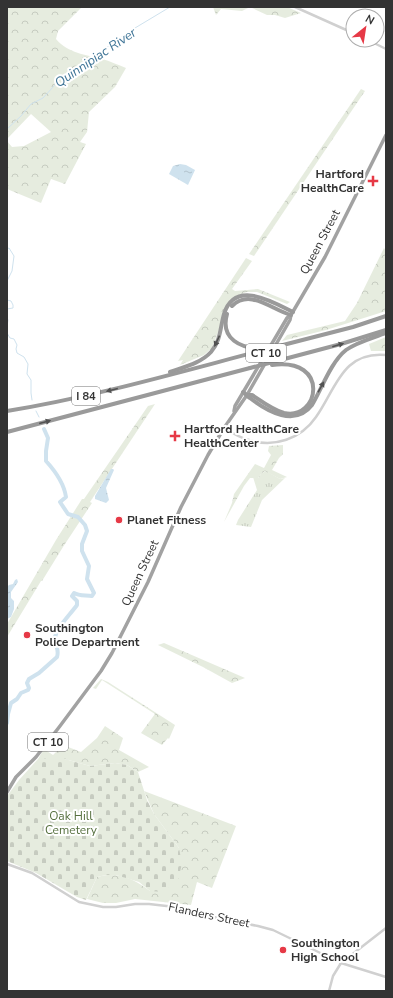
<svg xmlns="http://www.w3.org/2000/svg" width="393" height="998" font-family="'Nunito Sans',sans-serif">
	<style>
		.grass { fill: url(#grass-tufts) }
		.forest { fill: url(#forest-crowns) }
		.cemetery { fill: url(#cemetery-stones) }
		.water { fill: url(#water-ripples) }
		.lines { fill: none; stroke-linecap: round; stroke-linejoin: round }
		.stream { stroke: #cfe2ee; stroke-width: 1 }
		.river { stroke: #cfe2ee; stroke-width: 4 }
		.tertiary { stroke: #d0d0d0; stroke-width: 2.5 }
		.trunk { stroke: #a2a2a2; stroke-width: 3.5 }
		.motorway { stroke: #9a9a9a; stroke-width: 4 }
		.motorway-bridge { stroke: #9a9a9a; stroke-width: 4 }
		.oneway { fill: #525252 }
		.poi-dot { fill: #e63946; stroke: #fff; stroke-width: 1.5 }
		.labels { text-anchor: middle; stroke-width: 4; stroke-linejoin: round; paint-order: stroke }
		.shield { fill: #fff; stroke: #707070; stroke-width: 1 }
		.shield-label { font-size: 11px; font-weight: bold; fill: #333 }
		.poi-label { font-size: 12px; font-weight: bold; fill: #333; stroke: #fff; text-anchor: start }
		.street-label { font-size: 12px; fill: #333; stroke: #fff }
		.park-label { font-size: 12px; fill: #56703f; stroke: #fff }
		.water-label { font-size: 13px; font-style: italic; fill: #3f7597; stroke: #fff }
	</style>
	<defs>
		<pattern id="grass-tufts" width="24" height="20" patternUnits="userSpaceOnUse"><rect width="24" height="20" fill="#e6ecdf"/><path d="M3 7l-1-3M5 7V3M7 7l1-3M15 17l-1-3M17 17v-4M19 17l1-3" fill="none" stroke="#c6cbc0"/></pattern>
		<pattern id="forest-crowns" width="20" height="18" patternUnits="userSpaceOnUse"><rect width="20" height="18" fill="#e6ecdf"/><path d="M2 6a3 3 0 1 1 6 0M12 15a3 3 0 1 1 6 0" fill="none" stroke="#c6cbc0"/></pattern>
		<pattern id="cemetery-stones" width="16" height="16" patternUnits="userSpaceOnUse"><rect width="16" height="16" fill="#e6ecdf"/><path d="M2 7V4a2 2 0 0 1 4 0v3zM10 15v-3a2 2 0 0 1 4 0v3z" fill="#c6cbc0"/></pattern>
		<pattern id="water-ripples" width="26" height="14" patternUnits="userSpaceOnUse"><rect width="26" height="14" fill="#cfe2ee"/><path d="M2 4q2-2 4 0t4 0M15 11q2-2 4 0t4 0" fill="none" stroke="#b2c2cd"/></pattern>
	</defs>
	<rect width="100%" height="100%" fill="#fff"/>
	<polygon class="grass" points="266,471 280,479 285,478 262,500 251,527 236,525 238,520 257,490 253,477 258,478 262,473"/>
	<g class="forest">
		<path d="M7,7H82L58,31L56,39C69,54 85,54 102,59C110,61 118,65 126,68L115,87L89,112L87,132L80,142L86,144L65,184L51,179L41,203L7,189V141L12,147L24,146L51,132L31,114L7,139Z"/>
		<polygon points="213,7 287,7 301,13 285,18 275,15 267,15 250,7 242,11 221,9 216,15"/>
		<polygon points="361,89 365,91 254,256 249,254"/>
		<polygon points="384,248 386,251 386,311 326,330 282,341 287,335 345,321 357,303"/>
		<polygon points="246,258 252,261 232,289 235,291 258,289 290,302 287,304 257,292 247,292 236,296 229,303 212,348 204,355 180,365 183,360 178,361"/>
		<polygon points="386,337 386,351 371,351 369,344"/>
		<polygon points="155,404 90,502 92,503 63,547 42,581 41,581 7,637 7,624 56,540 82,499 84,499 148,406"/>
		<polygon points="283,445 283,454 279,458 272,470 287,477 280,479 265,471 262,473 258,478 250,478 244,486 224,522 232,503 234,494 255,464 264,468 271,455 268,451 269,446"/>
		<polygon points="164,643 245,678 232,683 203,667 158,645"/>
		<polygon points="101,679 108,682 175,725 169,739 168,738 162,745 141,733 155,714 102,680 96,689 93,688"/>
		<polygon points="105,726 123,738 119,750 149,767 138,772 127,765 115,763 90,766 65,759 38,759 44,749 53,755 63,745 81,752 97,738"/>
		<path d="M144,791L236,826L212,888L197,882L191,905L135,899L116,903H103L87,899L97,877C117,871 135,879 150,891L179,848L154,814Z"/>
	</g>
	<polygon class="cemetery" points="38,759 65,759 90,766 115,763 127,765 138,772 147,800 154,814 179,848 182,864 178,879 164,892 150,891 139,882 116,875 106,875 97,877 86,900 77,897 36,873 7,861 7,796 19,780"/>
	<g class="water">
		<polygon points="180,164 186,165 195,170 188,185 169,174 173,166"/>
		<polygon points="111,469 113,469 114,470 106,488 109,500 106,503 95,499 95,496"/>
		<polygon points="17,579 18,582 11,592 11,598 14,601 14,609 11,617 7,619 7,587 9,585 13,584 15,580"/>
	</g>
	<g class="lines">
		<g class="stream">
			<polyline points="206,7 209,7"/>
			<polyline points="7,129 21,116 31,104 43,98 63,76 82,65 130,31 170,7"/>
			<polyline points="7,249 9,248 14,256 12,271 7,281"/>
			<polyline points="7,300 11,301 13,305 13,308 7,309"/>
			<polyline points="7,318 8,320 7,326"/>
			<polyline points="7,333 10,338 14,339 17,345 16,349 17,353 24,357 28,364 27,374 31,380 31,393 32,400"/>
			<polyline points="36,411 39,417"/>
		</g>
		<path class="river" d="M7,723L8,714L11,703L17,699L21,693L28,690L29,688L27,683L29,679L39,673L57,657C59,651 57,646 54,640C57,627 69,616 77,605V601L72,596L74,593C79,596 85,595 92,596L94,593L87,579L89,566L82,551V544L87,531L85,525L78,517L68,514L60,502L66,497C64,483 56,472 46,461V451L48,438L44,429"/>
		<g class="tertiary">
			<polyline points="295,7 353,33"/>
			<polyline points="368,40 386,49"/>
			<path d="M224,428C232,433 240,438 249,440C274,448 301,439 316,417C336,389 342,351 386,355"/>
			<polyline points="7,864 32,873 79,902 103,907 116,907 135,904 149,904 184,908 221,919 258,926 273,930 341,963 386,977"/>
			<polyline points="329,991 333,976 341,963 386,928"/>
		</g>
		<g class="trunk">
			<polyline points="234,411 235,406 287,318 291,315"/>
			<polyline points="7,792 16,777 36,757 60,726 101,671 112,653 148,582 181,507 208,455 224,428 247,395 290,320 291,315 325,257 386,135"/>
		</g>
		<g class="motorway">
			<path d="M232,306C250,288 272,310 291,315"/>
			<path d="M227,314C220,339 241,349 262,348"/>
			<polyline points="283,345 353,327 386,316"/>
			<polyline points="273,362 341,344 386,330"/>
			<path d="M170,372C184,367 201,363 211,352C221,340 220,328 224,314C235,279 273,302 293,312"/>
			<path d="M243,392C246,394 247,396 250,398C268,412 295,427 312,405C322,388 331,362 346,350C357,342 373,338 386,333"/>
			<path d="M247,395H252C261,401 273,410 284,413C319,421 331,357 272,365"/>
			<path d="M7,411C93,397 176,373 260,351"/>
			<polyline points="7,432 250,368"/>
		</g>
		<g class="motorway-bridge">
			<polyline points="260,351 283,345"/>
			<polyline points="250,368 273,362"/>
		</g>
	</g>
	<defs><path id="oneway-solid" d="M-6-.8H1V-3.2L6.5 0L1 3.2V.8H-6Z"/></defs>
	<g class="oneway">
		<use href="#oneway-solid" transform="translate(217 341) rotate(115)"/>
		<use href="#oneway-solid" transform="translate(338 345) rotate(-16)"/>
		<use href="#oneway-solid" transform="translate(321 387) rotate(-61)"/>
		<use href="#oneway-solid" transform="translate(112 390) rotate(166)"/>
		<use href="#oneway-solid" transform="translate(45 422) rotate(-15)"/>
	</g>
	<g class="poi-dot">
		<path d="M371 175h4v4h4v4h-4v4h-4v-4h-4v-4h4z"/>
		<path d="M173 430h4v4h4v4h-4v4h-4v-4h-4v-4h4z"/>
		<circle cx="119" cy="520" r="4"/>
		<circle cx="27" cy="635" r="4"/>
		<circle cx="283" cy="950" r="4"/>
	</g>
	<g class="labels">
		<g class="shield">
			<rect x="246" y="344" width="40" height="18" rx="3"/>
			<rect x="72" y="387" width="28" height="18" rx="3"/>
			<rect x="28" y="733" width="40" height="18" rx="3"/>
		</g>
		<g class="shield-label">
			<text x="266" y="357">CT 10</text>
			<text x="86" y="400">I 84</text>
			<text x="48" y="746">CT 10</text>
		</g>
		<g class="poi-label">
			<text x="364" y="178" text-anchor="end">Hartford<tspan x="364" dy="14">HealthCare</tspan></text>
			<text x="184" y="433">Hartford HealthCare<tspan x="184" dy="14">HealthCenter</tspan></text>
			<text x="127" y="524">Planet Fitness</text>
			<text x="35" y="632">Southington<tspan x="35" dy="14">Police Department</tspan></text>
			<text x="291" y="947">Southington<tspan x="291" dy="14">High School</tspan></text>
		</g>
		<g class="street-label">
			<text transform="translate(320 242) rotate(-62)" y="4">Queen Street</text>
			<text transform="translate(140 573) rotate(-65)" y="4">Queen Street</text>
			<text transform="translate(209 915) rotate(12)" y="4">Flanders Street</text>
		</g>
		<g class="park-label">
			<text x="71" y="820">Oak Hill<tspan x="71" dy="14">Cemetery</tspan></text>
		</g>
		<g class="water-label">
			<text transform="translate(95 57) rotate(-34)" y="5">Quinnipiac River</text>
		</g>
	</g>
	<rect width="393" height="998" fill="none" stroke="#333333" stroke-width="16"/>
	<g transform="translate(365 28) rotate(30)"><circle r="19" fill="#ffffff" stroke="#adadad"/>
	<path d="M0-3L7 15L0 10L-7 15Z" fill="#e63946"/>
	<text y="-6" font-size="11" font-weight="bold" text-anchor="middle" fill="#333333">N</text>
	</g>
</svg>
